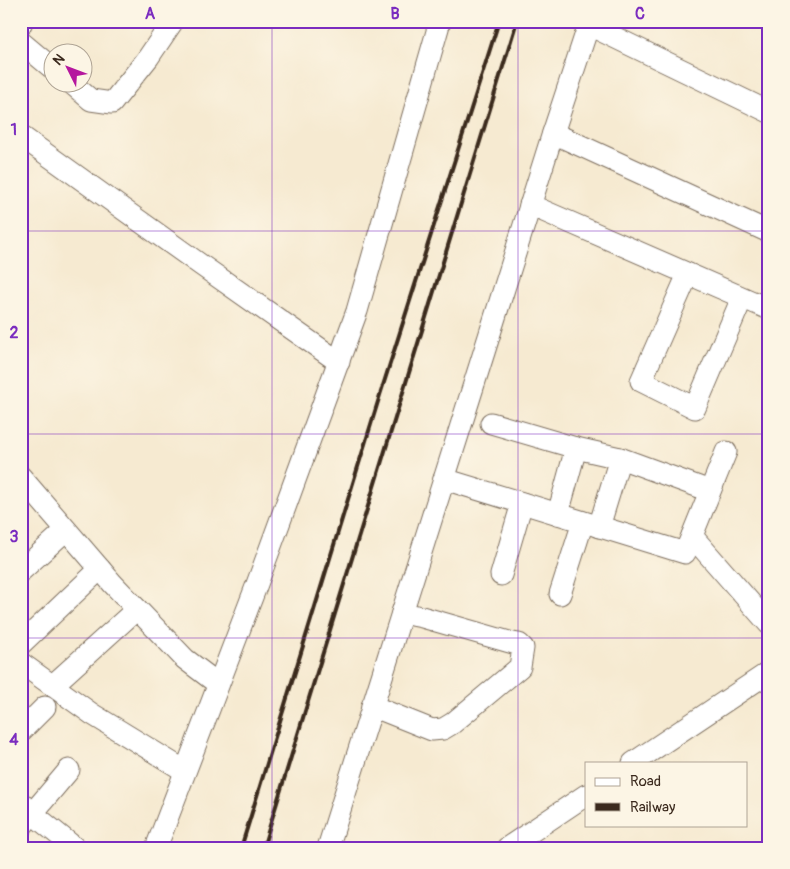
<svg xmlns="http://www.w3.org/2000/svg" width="790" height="869" font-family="Pangolin,sans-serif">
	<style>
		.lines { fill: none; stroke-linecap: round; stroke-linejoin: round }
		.minor-casing { stroke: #7c6d5d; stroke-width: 23 }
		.minor { stroke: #fff; stroke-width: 21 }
		.rail { stroke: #3b2a1e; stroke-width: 4 }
		.grid { fill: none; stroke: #7b2cbf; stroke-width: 1; stroke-opacity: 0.55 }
		.neatline { fill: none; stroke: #7b2cbf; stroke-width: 2 }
		.grid-label { font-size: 16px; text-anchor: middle; font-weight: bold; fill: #7b2cbf }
	</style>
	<rect width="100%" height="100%" fill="#fcf5e5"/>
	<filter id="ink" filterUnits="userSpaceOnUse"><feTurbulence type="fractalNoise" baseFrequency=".02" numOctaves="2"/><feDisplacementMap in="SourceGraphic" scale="10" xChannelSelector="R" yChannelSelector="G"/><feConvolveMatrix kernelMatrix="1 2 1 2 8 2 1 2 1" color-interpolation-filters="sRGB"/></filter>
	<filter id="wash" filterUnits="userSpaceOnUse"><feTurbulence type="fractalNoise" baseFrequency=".0096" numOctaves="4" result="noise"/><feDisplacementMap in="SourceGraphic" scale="20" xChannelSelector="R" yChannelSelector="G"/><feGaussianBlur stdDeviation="1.12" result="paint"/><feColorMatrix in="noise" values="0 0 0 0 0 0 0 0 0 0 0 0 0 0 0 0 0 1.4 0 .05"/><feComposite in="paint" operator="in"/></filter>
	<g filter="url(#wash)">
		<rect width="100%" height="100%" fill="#f6ead1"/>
	</g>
	<g filter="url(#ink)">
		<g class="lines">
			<g class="minor-casing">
				<g id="minor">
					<polyline points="21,24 22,21"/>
					<polyline points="589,25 769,112"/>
					<polyline points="21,42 52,68"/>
					<polyline points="70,82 91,100 112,103 148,58 173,21"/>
					<polyline points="553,133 769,232"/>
					<polyline points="21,136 201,265 339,362"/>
					<polyline points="530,205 769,309"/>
					<polyline points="688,274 641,381 695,408 742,298"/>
					<polyline points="491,423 576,448 558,514"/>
					<polyline points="576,448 620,458 599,527"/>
					<polyline points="620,458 710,491"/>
					<polyline points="21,477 113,584 185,659 218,684"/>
					<polyline points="444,479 685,553 726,452"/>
					<polyline points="692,536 769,624"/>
					<polyline points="21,571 66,530"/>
					<polyline points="501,575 522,503"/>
					<polyline points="560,594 583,522"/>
					<polyline points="21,644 100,569"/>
					<polyline points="21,663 92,714 185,771"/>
					<polyline points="53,685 137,609"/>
					<polyline points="372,706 432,730 443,729 453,723 520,667 523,648 519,644 513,643 422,617 402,613"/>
					<polyline points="21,731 45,707"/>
					<polyline points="633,763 769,672"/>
					<polyline points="21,803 33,814 75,848"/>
					<polyline points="21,827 69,770"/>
					<polyline points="156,848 257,584 357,311 440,21"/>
					<polyline points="328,848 553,133 590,21"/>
					<polyline points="507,848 586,795"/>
				</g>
			</g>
			<use href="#minor" class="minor"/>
			<g class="rail">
				<polyline points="241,848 380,395 499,21"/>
				<polyline points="263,848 517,21"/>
			</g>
		</g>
	</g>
	<path class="grid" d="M272,21V848M518,21V848M21,231H769M21,434H769M21,638H769"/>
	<rect width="790" height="869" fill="none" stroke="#fcf5e5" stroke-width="55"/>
	<rect x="585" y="762" width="162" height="65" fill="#fcf5e5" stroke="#afa495"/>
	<rect x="595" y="778" width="25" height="8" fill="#ffffff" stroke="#afa495"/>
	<text x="630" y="786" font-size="15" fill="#3b2a1e">Road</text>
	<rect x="595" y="803" width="25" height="8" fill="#3b2a1e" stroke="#afa495"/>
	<text x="630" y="812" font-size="15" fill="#3b2a1e">Railway</text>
	<g transform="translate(68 68) rotate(312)"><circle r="24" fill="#fcf5e5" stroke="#afa495"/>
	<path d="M0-4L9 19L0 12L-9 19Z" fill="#b5179e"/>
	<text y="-8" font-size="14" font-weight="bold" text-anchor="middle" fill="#3b2a1e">N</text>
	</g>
	<rect x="28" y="28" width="734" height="814" class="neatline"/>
	<g class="grid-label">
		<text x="150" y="19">A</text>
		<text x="395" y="19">B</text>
		<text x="640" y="19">C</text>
		<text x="14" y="135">1</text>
		<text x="14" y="338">2</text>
		<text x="14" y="542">3</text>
		<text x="14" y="745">4</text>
	</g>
</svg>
